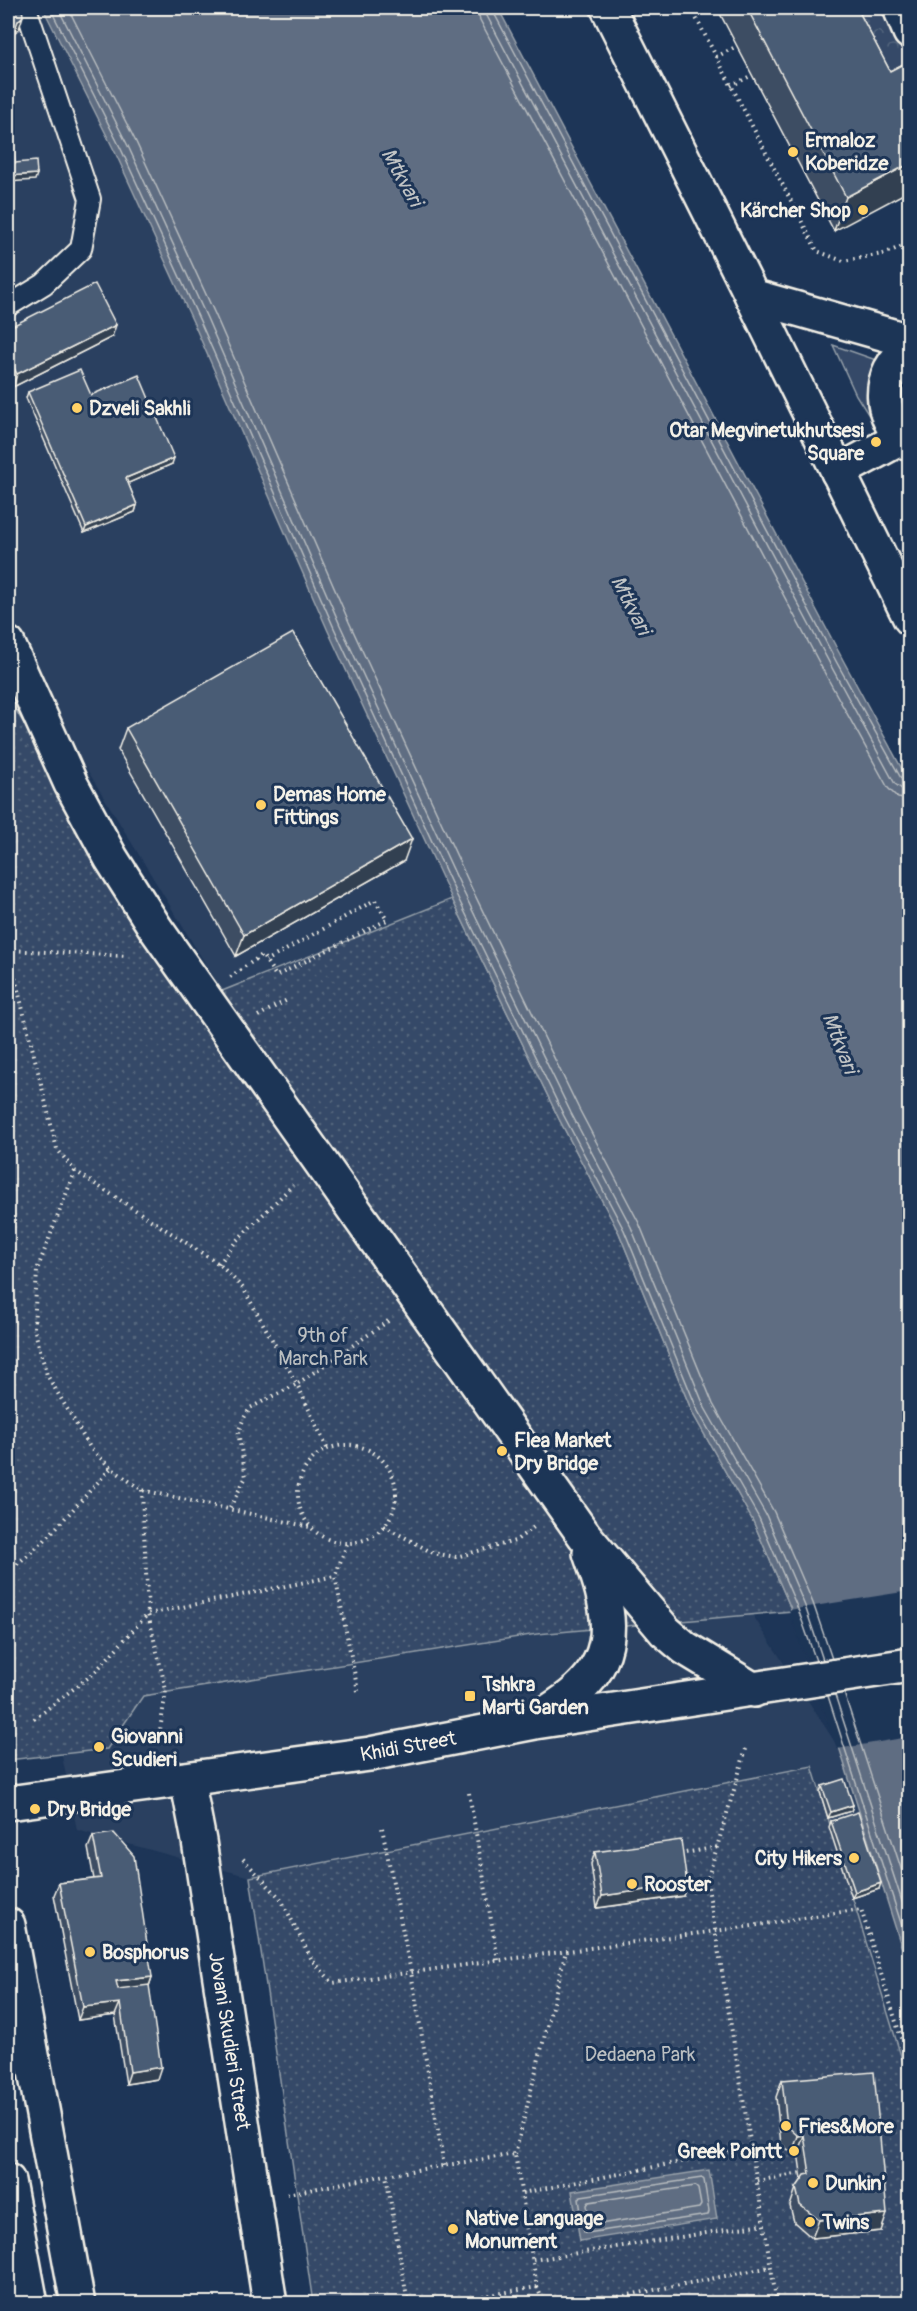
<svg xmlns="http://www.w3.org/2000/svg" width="917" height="2311" font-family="Pangolin,sans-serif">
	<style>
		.built { fill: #2a4060 }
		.grass { fill: #354a67; stroke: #949ea8; stroke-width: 1.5 }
		.forest { fill: url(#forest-crowns); stroke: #949ea8; stroke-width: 1.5 }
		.park { fill: url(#park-dots); stroke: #949ea8; stroke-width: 1.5 }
		.water { fill: #5e6d82; stroke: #9aa2ab; stroke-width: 1.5 }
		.pier { fill: #1d3557 }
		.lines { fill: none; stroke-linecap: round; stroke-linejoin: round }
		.shore { stroke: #b8bcbf; stroke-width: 1.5 }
		.service-casing { stroke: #f4f1e8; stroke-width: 24 }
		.minor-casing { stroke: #f4f1e8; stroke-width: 38 }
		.tertiary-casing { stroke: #f4f1e8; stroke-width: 38 }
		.primary-casing { stroke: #f4f1e8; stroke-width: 38 }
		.trunk-casing { stroke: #f4f1e8; stroke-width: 38 }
		.path { stroke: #f4f1e8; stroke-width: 4; stroke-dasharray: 1.5 4.5; stroke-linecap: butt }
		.service { stroke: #1d3557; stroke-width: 20 }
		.minor { stroke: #1d3557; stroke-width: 33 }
		.tertiary { stroke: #1d3557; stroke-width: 33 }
		.primary { stroke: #1d3557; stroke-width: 33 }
		.trunk { stroke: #1d3557; stroke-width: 33 }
		.wall { fill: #3e4e64; stroke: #f4f1e8; stroke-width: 1.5 }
		.shaded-wall { fill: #324051; stroke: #f4f1e8; stroke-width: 1.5 }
		.building { fill: #485b74; stroke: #f4f1e8; stroke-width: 1.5 }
		.poi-dot { fill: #ffd166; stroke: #1d3557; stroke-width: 2 }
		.labels { text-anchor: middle; stroke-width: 6; stroke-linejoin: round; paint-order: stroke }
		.poi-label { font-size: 20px; font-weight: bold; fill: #f4f1e8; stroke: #1d3557; text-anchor: start }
		.park-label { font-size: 20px; fill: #bbbfc1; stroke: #1d3557 }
		.street-label { font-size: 20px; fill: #f4f1e8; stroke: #1d3557 }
		.water-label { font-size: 21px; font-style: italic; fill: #c0c3c4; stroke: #1d3557 }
	</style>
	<defs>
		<pattern id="forest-crowns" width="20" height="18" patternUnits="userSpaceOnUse" patternTransform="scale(1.5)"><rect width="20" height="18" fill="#354a67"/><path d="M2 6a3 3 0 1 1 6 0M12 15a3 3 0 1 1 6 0" fill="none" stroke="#53657d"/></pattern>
		<pattern id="park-dots" width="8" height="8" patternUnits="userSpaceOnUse" patternTransform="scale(1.5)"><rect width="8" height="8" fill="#354a67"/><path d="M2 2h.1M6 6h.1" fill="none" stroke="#53657d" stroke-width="1.8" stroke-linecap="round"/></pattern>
	</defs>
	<rect width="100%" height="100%" fill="#1d3557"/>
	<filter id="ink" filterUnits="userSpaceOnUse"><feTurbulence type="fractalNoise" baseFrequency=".0167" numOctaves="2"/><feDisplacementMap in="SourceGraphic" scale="12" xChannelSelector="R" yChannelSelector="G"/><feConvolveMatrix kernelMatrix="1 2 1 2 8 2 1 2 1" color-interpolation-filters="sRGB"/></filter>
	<g filter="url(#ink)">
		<g class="built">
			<polygon points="8,8 43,8 115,152 194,324 328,631 452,899 222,991 8,640"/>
			<polygon points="221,1024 750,1611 840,1750 909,1971 909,2082 812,1766 250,1877 77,1830 61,1751 8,1348"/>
		</g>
		<polygon class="grass" points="833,345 876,360 871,381 868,414 856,395"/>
		<polygon class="forest" points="842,8 888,8 909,64 887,94"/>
		<g class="park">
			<polygon points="8,697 41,752 222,991 452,899 559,1119 619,1233 693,1414 753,1521 792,1611 537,1634 143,1696 107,1749 8,1760"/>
			<polygon points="812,1766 909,2082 909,2303 313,2303 250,1877"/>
		</g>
		<g class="water">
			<polygon points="43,8 498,8 843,660 909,782 909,1971 840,1750 792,1611 753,1521 693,1414 619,1233 559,1119 452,899 328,631 194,324 115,152"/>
			<polygon points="709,2170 717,2219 580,2241 572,2191"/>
		</g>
		<polygon class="pier" points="909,1591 909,1737 837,1749 789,1610"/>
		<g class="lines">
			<g class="shore">
				<polyline points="50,8 121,149 200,321 334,628 457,896 564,1116 624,1230 698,1411 759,1518 798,1609 816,1661"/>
				<polyline points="58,8 128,146 207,318 340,625 464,893 571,1113 631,1227 705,1408 766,1515 805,1606 823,1660"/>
				<polyline points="68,8 136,142 215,314 349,622 472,889 579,1109 639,1223 713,1404 774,1512 813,1603 832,1659"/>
				<polyline points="477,8 480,20 823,670 888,788 898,798 910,800"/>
				<polyline points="486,8 487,16 831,666 895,784 902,789 910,791"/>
				<polyline points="493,8 494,13 837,663 902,780 910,783"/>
				<polyline points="844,1693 910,1896"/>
				<polyline points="835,1695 910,1926"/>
				<polyline points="828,1696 910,1951"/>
				<polygon points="702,2178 704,2180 709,2211 708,2215 587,2233 584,2232 579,2199 581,2196"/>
				<polygon points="695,2186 698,2189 701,2205 699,2208 594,2225 590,2223 587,2205 589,2202"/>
			</g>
			<g class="service-casing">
				<polyline id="service" points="8,306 44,284 81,249 90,199 26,8"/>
			</g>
			<g class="minor-casing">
				<polyline id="minor" points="900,8 910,32"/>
			</g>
			<g class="tertiary-casing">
				<g id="tertiary">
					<polyline points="752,296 910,341"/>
					<path d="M910,349C874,371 878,422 910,444"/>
					<polyline points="838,472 901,438"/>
					<polyline points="8,644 71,784 111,858 156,929 584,1535 665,1631 685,1648 754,1690"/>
					<path d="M538,1719C551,1710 565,1702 577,1691C623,1651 608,1604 590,1553"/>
					<polyline points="187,1779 199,1841 270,2304"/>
					<polyline points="8,1803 370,1754 535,1722 910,1665"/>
				</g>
			</g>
			<g class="primary-casing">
				<polyline id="primary" points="608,8 752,296 910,618"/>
			</g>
			<g class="trunk-casing">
				<g id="trunk">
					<polyline points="8,1925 78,2304"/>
					<polyline points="8,2181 31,2304"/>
				</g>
			</g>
			<g class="path">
				<polyline points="691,8 817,251 843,261 883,254 910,243"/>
				<polyline points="716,57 737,46"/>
				<polyline points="731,86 752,75"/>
				<polyline points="8,949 57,1149 75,1171 219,1264 243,1288 297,1384 250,1408 244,1418 238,1432 246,1477 229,1509"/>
				<polyline points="8,950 127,956"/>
				<polyline points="230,977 262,955 276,976 387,920 375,900 266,961"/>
				<polyline points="258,1016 289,999"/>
				<polyline points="75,1171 37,1270 34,1328 47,1375 91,1449 111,1468 142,1490 310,1527"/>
				<polyline points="219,1264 237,1240 293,1185"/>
				<circle cx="347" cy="1494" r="49"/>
				<polyline points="327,1448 297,1384 391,1319"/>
				<polyline points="142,1490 148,1614 166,1690 159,1737"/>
				<polyline points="384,1526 433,1553 456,1557 515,1541 534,1527"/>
				<polyline points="347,1544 335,1576 358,1691"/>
				<polyline points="8,1572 43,1542 111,1468"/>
				<polyline points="34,1719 94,1673 148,1614 335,1576"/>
				<polyline points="746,1749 707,1881 777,2304"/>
				<polyline points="469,1793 498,1960"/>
				<polyline points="382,1828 411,1972 444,2166"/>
				<polyline points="680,1854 718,1847"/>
				<polyline points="243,1859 281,1899 312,1960 333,1983 752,1926 861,1909 910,2067"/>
				<polyline points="515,2154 566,1951"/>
				<polyline points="757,2181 801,2173"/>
				<polyline points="522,2193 751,2148"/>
				<polyline points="287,2194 386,2175"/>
				<polyline points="533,2260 764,2224"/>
				<polyline points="537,2287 544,2304"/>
				<polyline points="408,2304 386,2175 515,2154 537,2287 436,2304"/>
				<polyline points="583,2304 771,2267"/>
			</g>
			<use href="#service" class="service"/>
			<use href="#minor" class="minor"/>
			<use href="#tertiary" class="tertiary"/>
			<use href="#primary" class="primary"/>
			<use href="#trunk" class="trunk"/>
		</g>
		<g class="wall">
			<polygon points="717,8 857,8 890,71 909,61 834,231"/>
			<polygon points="8,328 112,337 13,387 8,377"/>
			<polygon points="28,392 91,395 172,464 128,483 137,505 135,512 84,533 26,398"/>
			<polygon points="126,728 404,861 236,956 118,750"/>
			<polygon points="822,1786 853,1805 851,1811 828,1818 820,1792"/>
			<polygon points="831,1821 879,1889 852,1898 829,1827"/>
			<polygon points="93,1836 152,1977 149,1986 157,2079 126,2084 115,2015 78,2020 54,1895 59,1883 94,1879 88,1848"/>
			<polygon points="595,1852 683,1896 597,1908 591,1864"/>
			<polygon points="782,2080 881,2231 812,2238 794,2222 790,2206 796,2188 802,2180 798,2152 792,2153 781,2144 776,2097"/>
		</g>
		<g class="shaded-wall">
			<polygon points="23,16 19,29 14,33 9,44 8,45 8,33 18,21"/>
			<polygon points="909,164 909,191 834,231 846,197"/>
			<polygon points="37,174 35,180 8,182 8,176"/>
			<polygon points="116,325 112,337 13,387 17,374"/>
			<polygon points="174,458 172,464 124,485 126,478"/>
			<polygon points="137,505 135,512 84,533 86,527"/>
			<polygon points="412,839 404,861 236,956 244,935"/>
			<polygon points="853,1805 851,1811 828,1818 831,1812"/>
			<polygon points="881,1883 879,1889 852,1898 855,1892"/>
			<polygon points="687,1884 683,1896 597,1908 602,1896"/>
			<polygon points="152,1977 148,1989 112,1993 116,1981"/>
			<polygon points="120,2003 115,2015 78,2020 83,2007"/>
			<polygon points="161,2067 157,2079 126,2084 130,2072"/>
			<polygon points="804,2135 798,2152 792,2153 798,2136"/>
			<polygon points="887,2214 881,2231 812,2238 819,2220"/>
		</g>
		<g class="building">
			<polygon points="8,8 22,8 23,16 18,21 14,32 8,33"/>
			<polygon points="747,8 857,8 890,71 909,61 909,164 846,197"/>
			<polygon points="13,144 15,163 36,161 37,174 8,176 8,145"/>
			<polygon points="95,284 116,325 17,374 8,356 8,328"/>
			<polygon points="80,370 91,395 139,375 174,458 126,478 137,505 86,527 28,392"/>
			<polygon points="293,633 412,839 244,935 126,728"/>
			<polygon points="844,1779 853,1805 831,1812 822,1786"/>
			<polygon points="858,1812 881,1883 855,1892 831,1821"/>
			<polygon points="114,1833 134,1856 152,1977 116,1981 118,1989 149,1985 161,2067 130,2072 120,2003 83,2007 59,1883 101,1878 93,1836"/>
			<polygon points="681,1840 687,1884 602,1896 595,1852"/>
			<polygon points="874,2072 887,2214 819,2220 800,2205 796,2188 805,2175 810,2174 804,2135 798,2136 787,2126 782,2080"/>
		</g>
	</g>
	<g class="poi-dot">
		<circle cx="793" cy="152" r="6"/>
		<circle cx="863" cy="210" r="6"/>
		<circle cx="77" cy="408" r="6"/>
		<circle cx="876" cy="442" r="6"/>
		<circle cx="261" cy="805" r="6"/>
		<circle cx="502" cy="1451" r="6"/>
		<rect x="464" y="1690" width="12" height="12" rx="3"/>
		<circle cx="99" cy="1747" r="6"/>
		<circle cx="35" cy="1809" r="6"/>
		<circle cx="854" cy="1858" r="6"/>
		<circle cx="632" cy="1884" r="6"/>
		<circle cx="90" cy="1952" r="6"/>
		<circle cx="786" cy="2126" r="6"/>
		<circle cx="794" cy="2151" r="6"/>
		<circle cx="813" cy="2183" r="6"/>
		<circle cx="810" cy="2222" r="6"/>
		<circle cx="453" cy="2229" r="6"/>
	</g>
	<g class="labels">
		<g class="poi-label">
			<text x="805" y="147">Ermaloz<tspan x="805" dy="23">Koberidze</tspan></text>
			<text x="851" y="217" text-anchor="end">Kärcher Shop</text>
			<text x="89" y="415">Dzveli Sakhli</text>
			<text x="864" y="437" text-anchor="end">Otar Megvinetukhutsesi<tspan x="864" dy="23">Square</tspan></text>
			<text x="273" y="801">Demas Home<tspan x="273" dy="23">Fittings</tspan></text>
			<text x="514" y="1447">Flea Market<tspan x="514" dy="23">Dry Bridge</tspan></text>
			<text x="482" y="1691">Tshkra<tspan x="482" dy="23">Marti Garden</tspan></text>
			<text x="111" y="1743">Giovanni<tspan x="111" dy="23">Scudieri</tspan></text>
			<text x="47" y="1816">Dry Bridge</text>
			<text x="842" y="1865" text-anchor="end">City Hikers</text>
			<text x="644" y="1891">Rooster</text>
			<text x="102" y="1959">Bosphorus</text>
			<text x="798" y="2133">Fries&amp;More</text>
			<text x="782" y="2158" text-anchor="end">Greek Pointt</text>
			<text x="825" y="2190">Dunkin'</text>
			<text x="465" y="2225">Native Language<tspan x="465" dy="23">Monument</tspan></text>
			<text x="822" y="2229">Twins</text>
		</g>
		<g class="park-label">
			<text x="323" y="1342">9th of<tspan x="323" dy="23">March Park</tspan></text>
			<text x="640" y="2061">Dedaena Park</text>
		</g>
		<g class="street-label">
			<text transform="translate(408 1746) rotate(-10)" y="7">Khidi Street</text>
			<text transform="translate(230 2041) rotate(81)" y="7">Jovani Skudieri Street</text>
		</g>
		<g class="water-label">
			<text transform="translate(402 177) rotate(61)" y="7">Mtkvari</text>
			<text transform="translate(631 605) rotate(63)" y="7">Mtkvari</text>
			<text transform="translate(840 1043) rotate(69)" y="7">Mtkvari</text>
		</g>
	</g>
	<rect width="917" height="2311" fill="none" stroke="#1d3557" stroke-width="30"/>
	<rect x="15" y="15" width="887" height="2281" fill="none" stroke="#f4f1e8" stroke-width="2" filter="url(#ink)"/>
</svg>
